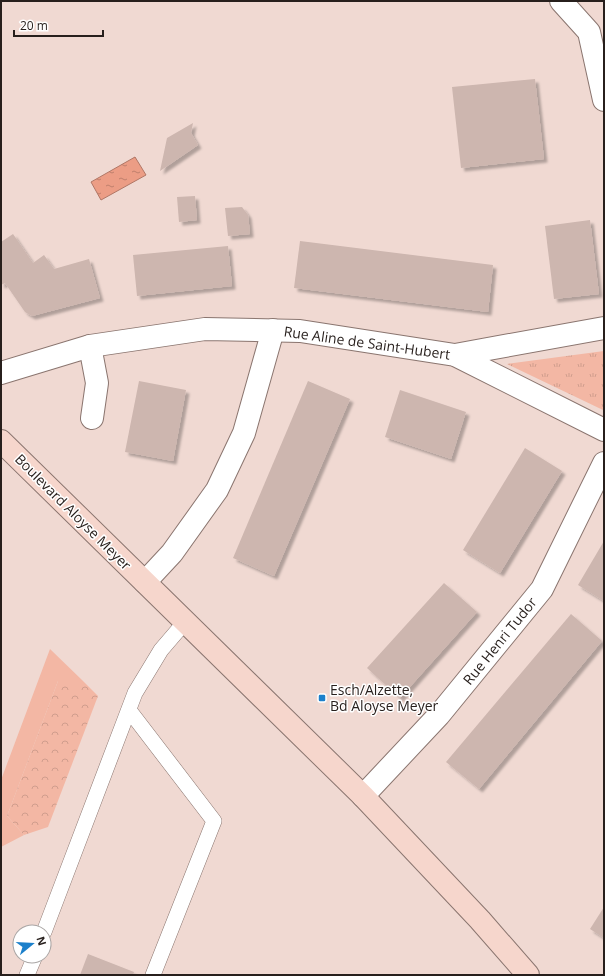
<svg xmlns="http://www.w3.org/2000/svg" width="605" height="976" font-family="'Open Sans',sans-serif">
	<style>
		.grass { fill: #f3b7a4 }
		.forest { fill: url(#forest-crowns) }
		.park { fill: url(#park-tufts) }
		.water { fill: url(#water-ripples); stroke: #b17766 }
		.building { fill: #cdb6af; filter: url(#shadow) }
		.lines { fill: none; stroke-linecap: round; stroke-linejoin: round }
		.service-casing { stroke: #8a756f; stroke-width: 16 }
		.minor-casing { stroke: #8a756f; stroke-width: 24 }
		.secondary-casing { stroke: #8a756f; stroke-width: 24 }
		.service { stroke: #fff; stroke-width: 15 }
		.minor { stroke: #fff; stroke-width: 22 }
		.secondary { stroke: #f6d6cc; stroke-width: 22 }
		.poi-dot { fill: #1c80cb; stroke: #fff; stroke-width: 1.5 }
		.labels { text-anchor: middle; stroke-width: 3; stroke-linejoin: round; paint-order: stroke }
		.street-label { font-size: 14px; fill: #271f1c; stroke: #fff }
		.poi-label { font-size: 14px; fill: #271f1c; stroke: #fff; text-anchor: start }
	</style>
	<defs>
		<pattern id="forest-crowns" width="20" height="18" patternUnits="userSpaceOnUse"><rect width="20" height="18" fill="#f3b7a4"/><path d="M2 6a3 3 0 1 1 6 0M12 15a3 3 0 1 1 6 0" fill="none" stroke="#d09d8d"/></pattern>
		<pattern id="park-tufts" width="24" height="20" patternUnits="userSpaceOnUse"><rect width="24" height="20" fill="#f3b7a4"/><path d="M3 7l-1-3M5 7V3M7 7l1-3M15 17l-1-3M17 17v-4M19 17l1-3" fill="none" stroke="#d09d8d"/></pattern>
		<pattern id="water-ripples" width="26" height="14" patternUnits="userSpaceOnUse"><rect width="26" height="14" fill="#ec9d85"/><path d="M2 4q2-2 4 0t4 0M15 11q2-2 4 0t4 0" fill="none" stroke="#bf7f6c"/></pattern>
		<filter id="shadow"><feDropShadow dx="3.5" dy="3.5" stdDeviation="1" flood-color="#0004"/></filter>
	</defs>
	<rect width="100%" height="100%" fill="#f0d9d2"/>
	<polygon class="grass" points="50,649 83,681 58,681 7,816 24,835 1,847 1,780"/>
	<polygon class="forest" points="58,681 83,681 98,696 48,827 24,835 7,816"/>
	<polygon class="park" points="604,351 603,410 507,364"/>
	<polygon class="water" points="135,157 146,175 101,200 91,182"/>
	<g class="building">
		<polygon points="535,79 544,159 461,168 452,87"/>
		<polygon points="193,123 191,133 198,145 160,171 167,138"/>
		<polygon points="195,196 197,220 179,222 177,197"/>
		<polygon points="242,207 248,215 250,234 228,236 225,208"/>
		<polygon points="590,220 599,294 554,299 545,226"/>
		<polygon points="13,234 33,263 44,255 54,269 89,259 100,298 32,316 25,312 5,283 1,285 1,242"/>
		<polygon points="300,241 493,265 488,312 294,288"/>
		<polygon points="228,246 232,286 137,296 133,255"/>
		<polygon points="139,381 186,390 173,461 125,452"/>
		<polygon points="308,381 350,399 274,576 233,558"/>
		<polygon points="400,390 466,412 451,459 385,437"/>
		<polygon points="525,448 562,471 500,573 463,550"/>
		<polygon points="604,541 604,601 578,585"/>
		<polygon points="444,583 477,612 400,698 367,668"/>
		<polygon points="571,614 602,641 479,789 446,762"/>
		<polygon points="604,907 604,938 590,929"/>
		<polygon points="88,954 134,972 133,975 80,975"/>
	</g>
	<g class="lines">
		<g class="service-casing">
			<g id="service">
				<polyline points="129,710 214,821 153,975"/>
				<polyline points="44,932 135,693 161,650 185,622"/>
				<polyline points="27,975 35,956"/>
			</g>
		</g>
		<g class="minor-casing">
			<g id="minor">
				<polyline points="561,1 589,32 604,100"/>
				<polyline points="90,346 97,383 92,418"/>
				<polyline points="455,355 604,328"/>
				<polyline points="1,373 90,346 205,329 300,331 455,355 604,430"/>
				<polyline points="145,582 172,553 217,490 244,433 273,330"/>
				<polyline points="363,796 439,715 542,589 604,463"/>
			</g>
		</g>
		<g class="secondary-casing">
			<polyline id="secondary" points="1,441 363,796 480,920 528,975"/>
		</g>
		<use href="#service" class="service"/>
		<use href="#minor" class="minor"/>
		<use href="#secondary" class="secondary"/>
	</g>
	<rect class="poi-dot" x="318" y="694" width="8" height="8" rx="2"/>
	<g class="labels">
		<g class="street-label">
			<text transform="translate(367 343) rotate(8)" y="5">Rue Aline de Saint-Hubert</text>
			<text transform="translate(73 512) rotate(45)" y="5">Boulevard Aloyse Meyer</text>
			<text transform="translate(500 641) rotate(-51)" y="5">Rue Henri Tudor</text>
		</g>
		<g class="poi-label">
			<text x="330" y="695">Esch/Alzette,<tspan x="330" dy="16">Bd Aloyse Meyer</tspan></text>
		</g>
	</g>
	<rect width="605" height="976" fill="none" stroke="#271f1c" stroke-width="4"/>
	<g transform="translate(32 944) rotate(72)"><circle r="19" fill="#ffffff" stroke="#a9a5a4"/>
	<path d="M0-3L7 15L0 10L-7 15Z" fill="#1c80cb"/>
	<text y="-6" font-size="11" font-weight="bold" text-anchor="middle" fill="#271f1c">N</text>
	</g>
	<path d="M14 30v6h89v-6" fill="none" stroke="#271f1c" stroke-width="2"/>
	<text x="20" y="30" font-size="12" fill="#271f1c" stroke="#ffffff" stroke-width="3" paint-order="stroke">20 m</text>
</svg>
